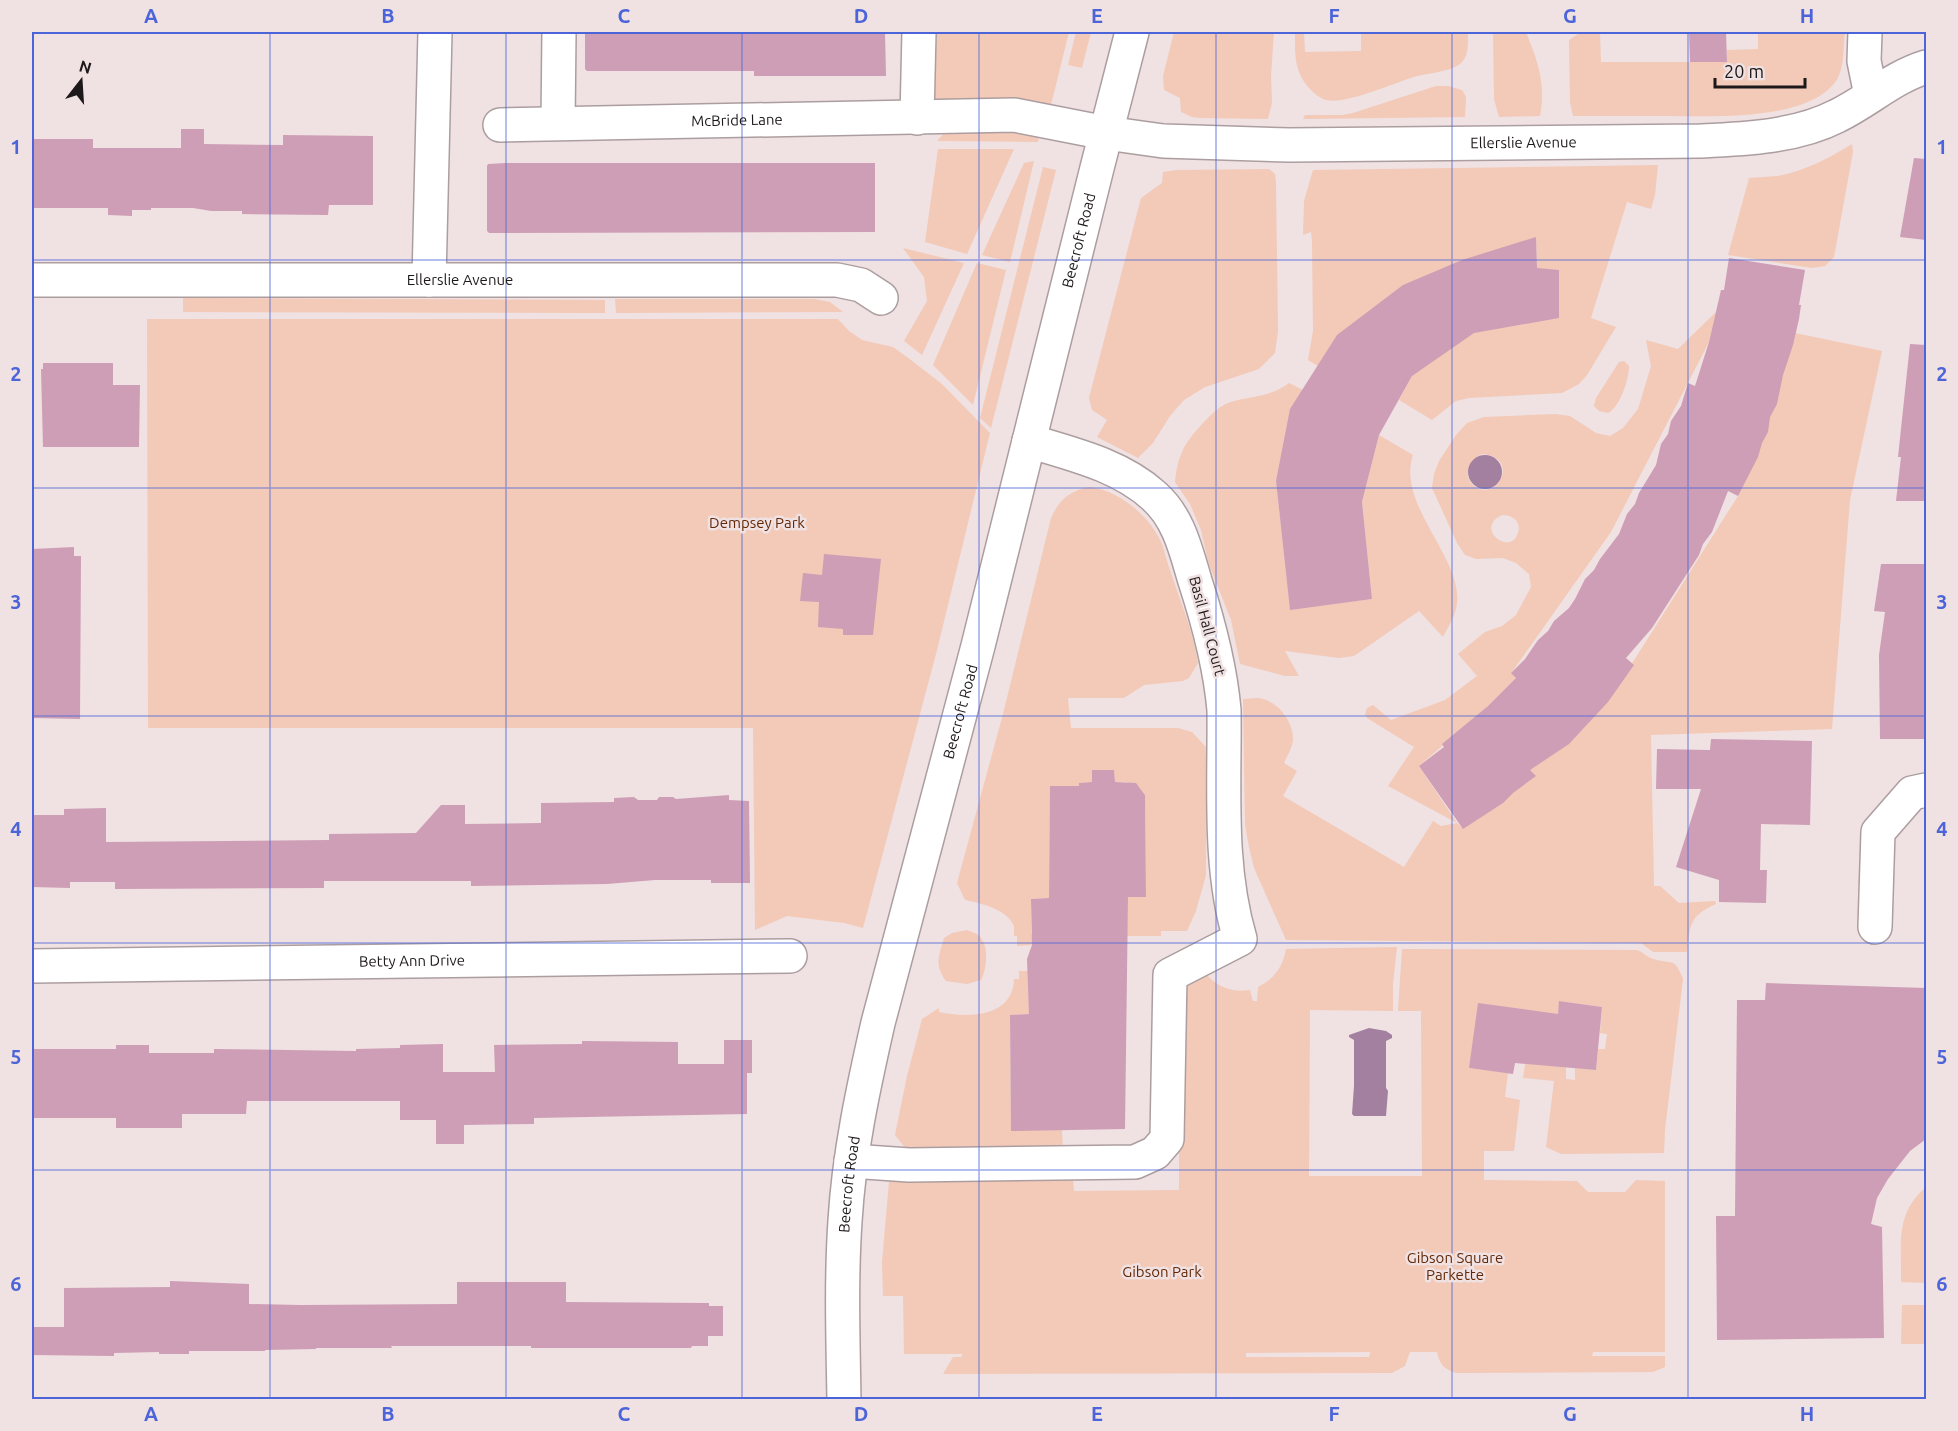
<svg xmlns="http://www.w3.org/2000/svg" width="1958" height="1431" font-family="Ubuntu,sans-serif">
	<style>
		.green { fill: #f2cab7; fill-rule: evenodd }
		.water { fill: #a37fa0 }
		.building { fill: #cd9eb5 }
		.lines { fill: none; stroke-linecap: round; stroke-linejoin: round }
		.minor-casing { stroke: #ac9ea0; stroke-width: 36 }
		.minor { stroke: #fff; stroke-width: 33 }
		.grid { fill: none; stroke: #4b64d9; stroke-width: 1.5; stroke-opacity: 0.55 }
		.labels { text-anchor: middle; stroke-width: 5; stroke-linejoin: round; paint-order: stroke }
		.street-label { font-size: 15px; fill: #1d1819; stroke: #f0e1e3 }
		.park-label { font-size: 15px; fill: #632907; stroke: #f0e1e3 }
		.neatline { fill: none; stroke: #4b64d9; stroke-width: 2 }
		.grid-label { font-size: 20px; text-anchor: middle; font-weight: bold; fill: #4b64d9 }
	</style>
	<rect width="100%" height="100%" fill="#f0e1e3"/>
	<g class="green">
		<polygon points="937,32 1069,32 1050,109 931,100"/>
		<polygon points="1076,32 1091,32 1082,68 1068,65"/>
		<polygon points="1174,32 1274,32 1271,76 1272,103 1268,119 1200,118 1192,117 1181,112 1180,98 1164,90 1163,76"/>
		<path d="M1295,32H1304L1305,52L1361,51V32H1468C1468,41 1469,55 1462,62C1454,72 1424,73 1411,78C1391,84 1341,107 1323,99C1319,97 1315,94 1312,91C1294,73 1295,56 1295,32Z"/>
		<path d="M1493,32H1526C1538,62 1546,84 1540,116L1499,117L1494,99Z"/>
		<path d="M1581,32H1600L1601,62H1727V50L1758,49V32H1845C1843,46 1845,68 1836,81C1807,122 1710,116 1665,116C1635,116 1604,116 1573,116L1570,103L1569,40Z"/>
		<polygon points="1436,86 1448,86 1462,90 1466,97 1465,117 1303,119 1305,115 1343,115 1353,113"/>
		<polygon points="998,129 1039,134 1038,142 937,141 947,130"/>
		<path d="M1852,144L1853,152L1834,257L1825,266L1812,268L1728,255L1749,178C1758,177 1768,177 1778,176C1805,171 1829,158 1852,144Z"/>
		<polygon points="938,149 1014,149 967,254 925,242"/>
		<polygon points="1034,161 1010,262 982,255 1024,163"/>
		<polygon points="1658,165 1655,195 1651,209 1627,202 1591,318 1616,327 1587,375 1579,384 1562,393 1469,398 1456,401 1432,420 1399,400 1412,376 1537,268 1536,237 1318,366 1308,360 1313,331 1312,242 1311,232 1303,235 1304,201 1313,170"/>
		<polygon points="1043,167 1056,170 991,428 980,418"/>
		<polygon points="1269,169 1275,174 1276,183 1278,331 1275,353 1259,369 1205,387 1184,400 1170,416 1153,443 1138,458 1097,437 1107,420 1092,410 1089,398 1141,198 1162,183 1163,172 1176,170"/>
		<polygon points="903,248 964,263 922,355 904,341 927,301 924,277"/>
		<polygon points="977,263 1006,270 973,405 933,365"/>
		<polygon points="183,298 605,300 605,313 183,312"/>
		<polygon points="615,299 814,299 830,302 843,312 616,313"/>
		<path d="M1716,312L1709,342L1611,532L1512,672L1516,678L1488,706L1419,766L1457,823L1463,828L1614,692L1738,496L1795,333L1882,351L1850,500L1832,729L1651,735L1654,886H1660L1679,903L1715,901L1716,904C1689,916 1690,925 1687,952H1653L1641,943H1633L1286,940L1254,868L1249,847L1245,825L1243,699C1250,699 1257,697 1263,699C1279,703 1294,723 1293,740C1292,748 1287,756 1284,763L1297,771L1283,796L1404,867L1433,821L1441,826L1457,823L1388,786L1414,747L1367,718L1365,714L1367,708L1373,705L1391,720L1445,700L1477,676L1458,654L1485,632L1502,626L1516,615L1531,587L1529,574L1516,563L1503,558L1476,559L1465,555L1457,543L1432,488L1434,474L1439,461L1456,435L1467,423L1484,417L1555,414L1570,416L1596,433L1610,436L1623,428L1638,409L1651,366L1646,340L1678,349ZM1482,454C1522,457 1496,505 1473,485C1462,474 1470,460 1482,454ZM1502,515C1512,515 1522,521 1518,533C1511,557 1473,529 1502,515Z"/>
		<polygon points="147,319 838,319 849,331 862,340 893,347 907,357 942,384 990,433 936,654 863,928 844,923 787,916 755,930 753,728 148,728"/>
		<path d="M1624,361L1629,366C1629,379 1620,407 1608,413L1599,411L1594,406L1596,398L1619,362Z"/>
		<path d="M1289,383L1303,390L1276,481L1290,609L1372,599L1362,502L1379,435L1413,455C1396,504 1462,557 1457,603C1456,615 1448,627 1443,637L1419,611L1354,656L1339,658L1285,651L1299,676H1285L1240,664L1231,620L1208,562L1201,530L1190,504L1175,482C1176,471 1178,460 1183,450C1188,438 1215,407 1228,403C1252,395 1267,399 1289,383Z"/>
		<path d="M1089,487C1119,490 1150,516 1162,544C1165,553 1167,562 1170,570C1180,601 1193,630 1198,663L1189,678L1183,681L1144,685L1124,698H1068L1071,728H1178L1192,732L1206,747V875L1196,911L1187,931H1161V936H1127L1128,897L1146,896L1145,795L1138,786L1127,785V782H1115L1114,770H1092V782L1079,783V786H1050L1049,898L1031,899V933L1035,941L1031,945L1017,946V936H1014C1014,935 1014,927 1014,926C1007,909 980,903 965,900L957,883L1003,714L1051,518C1059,500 1069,491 1089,487Z"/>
		<path d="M967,930C972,932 977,933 980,937C989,946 987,970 981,980L967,984L946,981C934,964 939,956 944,938L952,933Z"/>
		<path d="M1397,947L1393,984V1011L1310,1010L1309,1176H1422L1421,1011H1398L1402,949L1637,950C1643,952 1648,958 1654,959C1673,965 1674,956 1683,979L1665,1130L1664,1153L1561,1154L1546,1147L1554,1081L1523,1078L1527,1052L1566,1067V1079L1575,1080V1068L1596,1070L1598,1049H1605L1607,1034L1600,1033L1602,1007L1560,1001L1557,1018L1469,1068L1508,1073L1505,1097L1520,1100L1514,1151H1484V1180L1577,1181L1588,1192H1625L1636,1180L1665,1181V1352H1593L1592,1356H1665V1367L1653,1372L1456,1373C1444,1369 1440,1365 1437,1352H1410L1405,1366L1392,1373L943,1374L953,1357H961L963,1354H904L903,1296H883L882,1262L890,1170L1073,1179L1074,1191L1179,1190V1154L1174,1149L1180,987L1205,973C1217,987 1232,993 1250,990L1253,1001H1257L1258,987C1274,979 1283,967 1286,949ZM1246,1353L1370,1352V1353L1369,1357H1246Z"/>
		<path d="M1019,971H1029L1033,1014L1010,1015L1011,1130H1062L1063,1154L907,1150L895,1135L907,1076L922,1019L939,1008V1012C967,1018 1013,1018 1014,979H1019Z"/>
		<path d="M1926,1187V1283L1901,1282C1902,1244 1894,1215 1926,1187Z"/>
		<polygon points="1902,1305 1926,1305 1926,1344 1901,1344"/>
	</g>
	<g class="water">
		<circle cx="1485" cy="472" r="17"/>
		<polygon points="1369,1028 1386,1031 1392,1035 1392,1038 1386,1041 1386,1088 1388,1091 1386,1116 1354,1116 1352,1114 1354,1086 1354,1040 1349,1037 1349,1035"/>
	</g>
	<g class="building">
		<polygon points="585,32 885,32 886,76 754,76 754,71 587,71 585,69"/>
		<polygon points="1689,32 1726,32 1727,62 1690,62"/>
		<polygon points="181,129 204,129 204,144 283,145 283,135 373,136 373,205 329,205 328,215 242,214 242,211 211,211 193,208 151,208 151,210 132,210 132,216 108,215 108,208 32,208 32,139 93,139 93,148 181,148"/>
		<polygon points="1914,158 1926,159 1926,240 1900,237"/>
		<polygon points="506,163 875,163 875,232 489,233 487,231 487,166 488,164"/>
		<polygon points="1536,237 1537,268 1559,270 1559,318 1474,333 1412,376 1379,435 1362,502 1372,599 1290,610 1276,481 1290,409 1337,335 1403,285 1462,260"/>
		<polygon points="1729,258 1805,270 1799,305 1801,305 1799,319 1793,345 1783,375 1777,404 1770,417 1768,432 1762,443 1758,457 1738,496 1728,491 1712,532 1703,544 1699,555 1652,628 1626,658 1634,665 1608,702 1569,744 1530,770 1536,776 1513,793 1503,803 1463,829 1419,766 1444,747 1442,744 1488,706 1516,678 1511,673 1525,659 1538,640 1548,631 1554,621 1569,608 1575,599 1585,579 1594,570 1600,559 1619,534 1627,514 1635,504 1639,493 1656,465 1661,444 1668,434 1671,421 1681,406 1688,383 1695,386 1709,342 1721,290 1724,290"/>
		<polygon points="1910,344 1926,345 1926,501 1896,501 1901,457 1898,457"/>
		<polygon points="43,363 113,363 113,385 140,385 139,447 43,447 41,369 43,369"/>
		<polygon points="74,547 74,556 81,556 80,719 32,718 32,549"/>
		<polygon points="824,554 881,559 873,635 843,635 843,629 818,627 819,602 800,601 803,573 822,575"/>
		<polygon points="1881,564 1926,564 1926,739 1880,739 1879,655 1885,612 1874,611"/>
		<polygon points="1711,739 1812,741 1810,825 1761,824 1760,870 1767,870 1766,903 1719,902 1719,880 1676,867 1701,789 1656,789 1657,749 1710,750"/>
		<polygon points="1092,770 1114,770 1115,782 1136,783 1145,795 1146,897 1128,897 1125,1129 1011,1131 1010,1015 1029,1014 1027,959 1032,945 1031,899 1049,898 1050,786 1079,786 1079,783 1092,782"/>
		<polygon points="729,795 729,800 749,801 750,883 711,883 711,880 655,880 607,884 471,886 471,881 324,881 324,888 115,889 115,882 70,882 70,888 32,887 32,815 64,815 64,809 106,808 106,842 329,840 329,834 416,833 441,805 465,805 465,824 541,823 541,803 614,802 614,798 634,797 638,800 657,800 659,797 673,797 676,799"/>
		<polygon points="1766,983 1926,988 1926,1139 1910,1151 1888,1179 1877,1198 1871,1224 1882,1227 1884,1338 1717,1340 1716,1216 1735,1216 1737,1000 1765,1000"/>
		<polygon points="1559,1001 1602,1007 1596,1070 1515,1063 1513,1074 1469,1068 1478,1003 1558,1014"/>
		<polygon points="724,1040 752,1040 752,1073 747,1073 747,1114 534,1118 534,1124 464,1125 464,1144 436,1144 436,1120 400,1120 400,1101 247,1101 246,1114 182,1114 182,1128 116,1128 116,1118 32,1118 32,1049 116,1049 116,1045 149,1045 149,1053 214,1053 214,1049 356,1051 356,1049 400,1048 400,1045 443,1044 443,1072 495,1072 494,1045 582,1044 582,1041 678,1042 678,1064 724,1064"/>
		<polygon points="170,1281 249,1284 249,1304 300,1305 457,1304 457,1282 566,1282 566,1302 709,1303 709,1306 723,1306 723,1336 708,1336 708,1346 692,1346 691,1348 531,1348 531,1346 391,1346 392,1348 316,1348 316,1349 265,1350 265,1351 189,1351 189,1354 159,1354 159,1352 114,1353 114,1356 32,1355 32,1327 64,1327 64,1288 170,1287"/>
	</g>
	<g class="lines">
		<g class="minor-casing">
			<g id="minor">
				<polyline points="1865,32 1864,61 1871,95"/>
				<polyline points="917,118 919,32"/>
				<polyline points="558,123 559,32"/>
				<path id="s1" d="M500,125L1014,115L1106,133L1163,141L1289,145L1700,141C1745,139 1796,137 1837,116C1868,101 1893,77 1926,67"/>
				<path id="s2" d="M32,280H837L861,285L881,298"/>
				<polyline points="429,280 435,32"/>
				<polyline points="1875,927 1878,832 1912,793 1926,790"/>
				<path id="s3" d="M32,966L790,956"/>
				<path d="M851,1161L909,1165L1135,1162L1155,1153L1167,1139L1170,975L1240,939C1218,865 1225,786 1224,710C1220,665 1209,624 1195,581C1186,551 1179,518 1154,496C1120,465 1072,454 1029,441"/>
				<path id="s4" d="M844,1400C843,1340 841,1281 845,1221C849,1154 863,1089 878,1023L978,646L1097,168L1132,32"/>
			</g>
		</g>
		<use href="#minor" class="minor"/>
	</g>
	<path class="grid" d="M270,32V1400M506,32V1400M742,32V1400M979,32V1400M1216,32V1400M1452,32V1400M1688,32V1400M32,260H1926M32,488H1926M32,716H1926M32,943H1926M32,1170H1926"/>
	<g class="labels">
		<g class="street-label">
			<text dy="5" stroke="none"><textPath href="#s1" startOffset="237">McBride Lane</textPath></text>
			<text dy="5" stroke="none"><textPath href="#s1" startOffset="1026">Ellerslie Avenue</textPath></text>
			<text dy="5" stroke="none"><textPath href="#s4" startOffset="1188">Beecroft Road</textPath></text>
			<text dy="5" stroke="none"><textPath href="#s2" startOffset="428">Ellerslie Avenue</textPath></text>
			<text transform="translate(1207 626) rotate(75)" y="5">Basil Hall Court</text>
			<text dy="5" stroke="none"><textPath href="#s4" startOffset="702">Beecroft Road</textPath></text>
			<text dy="5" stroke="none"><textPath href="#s3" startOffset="380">Betty Ann Drive</textPath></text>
			<text dy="5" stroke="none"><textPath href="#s4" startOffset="216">Beecroft Road</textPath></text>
		</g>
		<g class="park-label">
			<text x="757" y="528">Dempsey Park</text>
			<text x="1455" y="1263">Gibson Square<tspan x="1455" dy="17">Parkette</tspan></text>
			<text x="1162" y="1277">Gibson Park</text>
		</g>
	</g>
	<rect width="1958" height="1431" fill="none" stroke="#f0e1e3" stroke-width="66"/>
	<g transform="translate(81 81) rotate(17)" stroke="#f0e1e3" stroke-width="4.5" paint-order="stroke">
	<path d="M0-4.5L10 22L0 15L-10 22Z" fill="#1d1819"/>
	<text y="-9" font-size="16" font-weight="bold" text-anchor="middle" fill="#1d1819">N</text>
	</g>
	<path d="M1715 78v9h90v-9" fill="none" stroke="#1d1819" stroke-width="3"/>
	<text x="1724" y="78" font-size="18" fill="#1d1819" stroke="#f0e1e3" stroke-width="4.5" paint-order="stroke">20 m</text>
	<rect x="33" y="33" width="1892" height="1365" class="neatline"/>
	<g class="grid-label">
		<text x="151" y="23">A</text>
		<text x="388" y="23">B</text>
		<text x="624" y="23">C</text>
		<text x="861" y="23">D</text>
		<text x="1097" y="23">E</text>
		<text x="1334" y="23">F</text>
		<text x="1570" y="23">G</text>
		<text x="1807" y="23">H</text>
		<text x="16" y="154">1</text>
		<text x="1942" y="154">1</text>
		<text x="16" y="381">2</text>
		<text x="1942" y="381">2</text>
		<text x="16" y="609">3</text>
		<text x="1942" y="609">3</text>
		<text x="16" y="836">4</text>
		<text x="1942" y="836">4</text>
		<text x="16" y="1064">5</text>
		<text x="1942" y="1064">5</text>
		<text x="16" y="1291">6</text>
		<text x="1942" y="1291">6</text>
		<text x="151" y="1421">A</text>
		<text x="388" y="1421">B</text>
		<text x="624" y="1421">C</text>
		<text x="861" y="1421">D</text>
		<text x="1097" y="1421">E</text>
		<text x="1334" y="1421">F</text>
		<text x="1570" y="1421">G</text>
		<text x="1807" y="1421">H</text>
	</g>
</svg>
